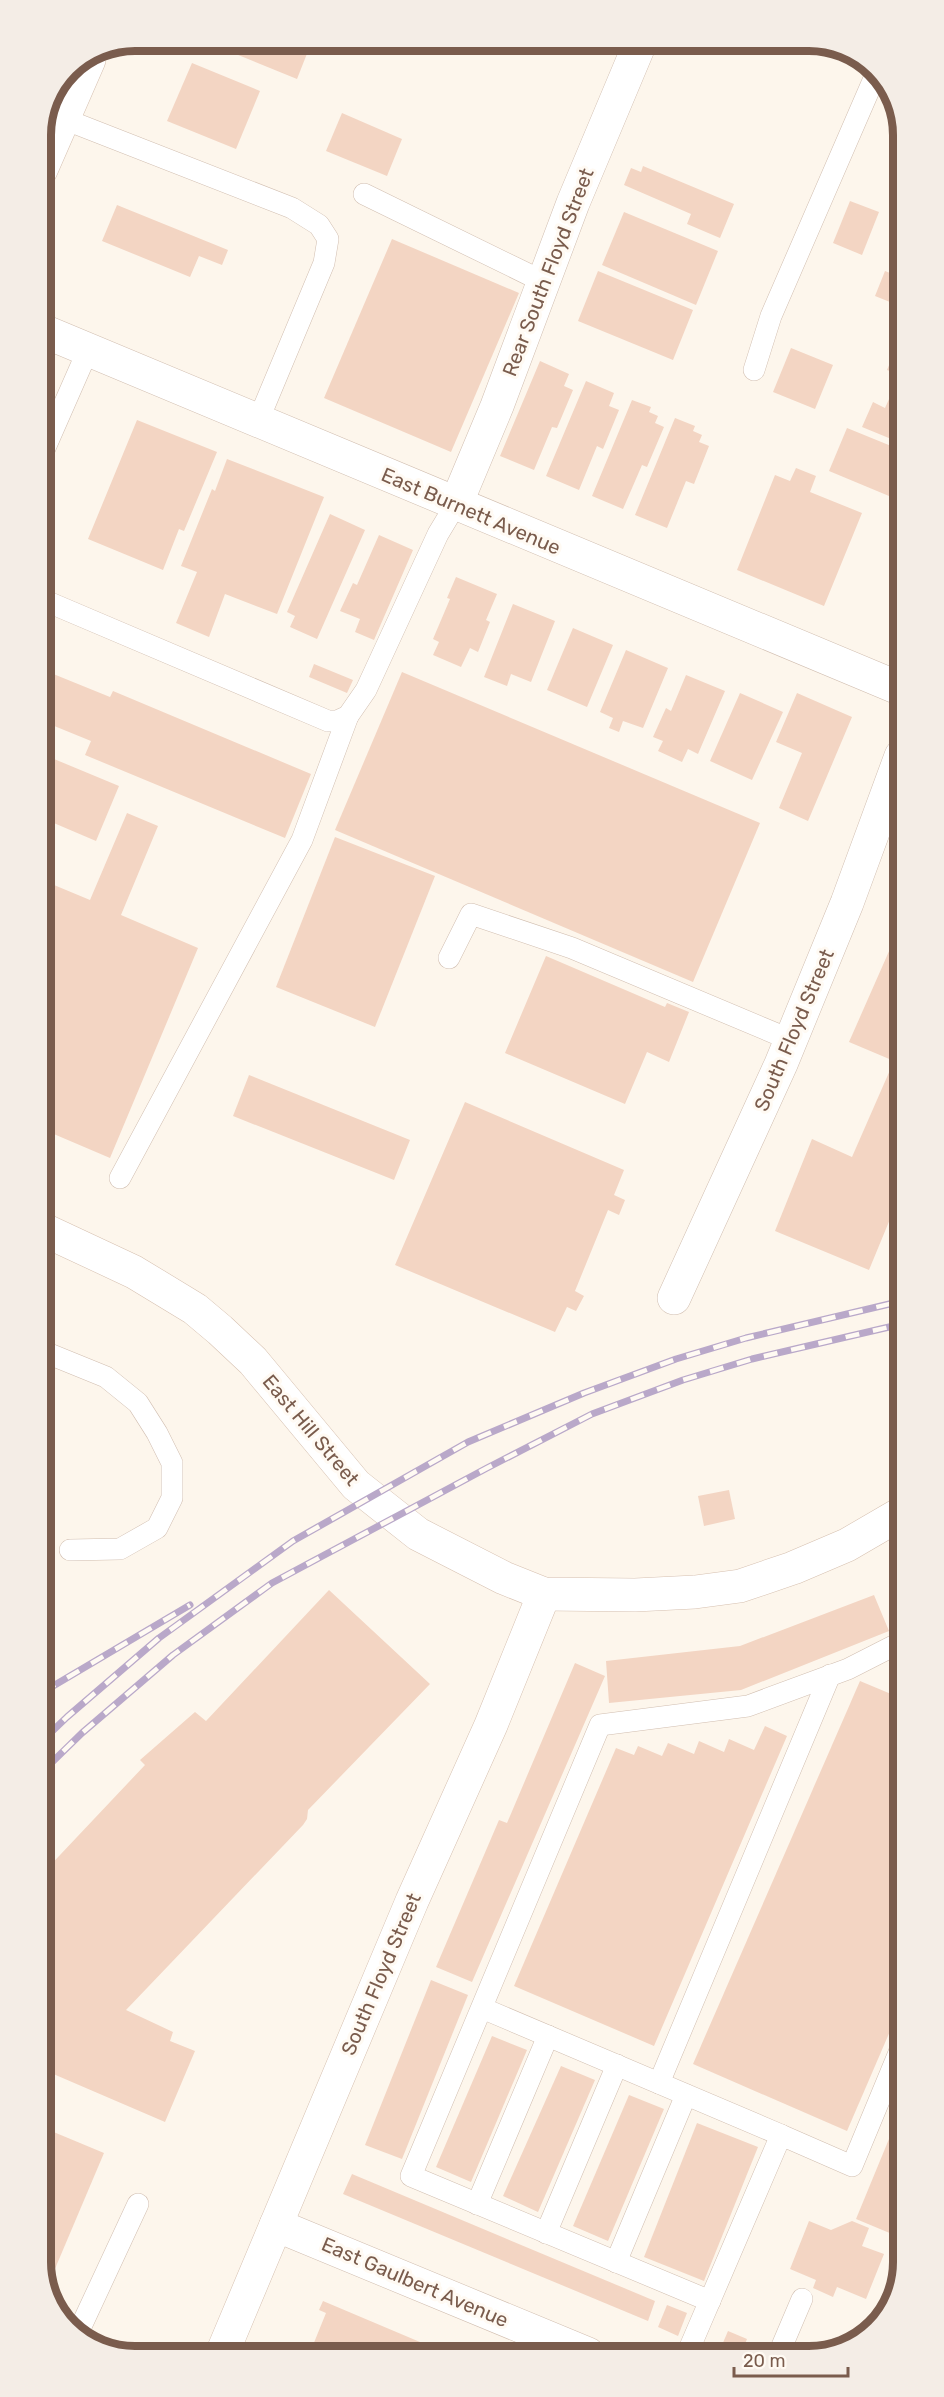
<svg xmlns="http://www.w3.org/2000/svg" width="944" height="2397" font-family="Rubik,sans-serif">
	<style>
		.building { fill: #f3d5c3 }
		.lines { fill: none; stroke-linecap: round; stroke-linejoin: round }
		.lane-casing { stroke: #d1beb0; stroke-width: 22 }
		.street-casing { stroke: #d1beb0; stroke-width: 34 }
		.secondary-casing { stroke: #d6c0b0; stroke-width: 34 }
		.lane { stroke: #fff; stroke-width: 21 }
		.street { stroke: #fff; stroke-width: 33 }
		.secondary { stroke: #fff; stroke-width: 33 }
		.rail-casing { stroke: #b9a8c9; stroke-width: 7 }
		.rail { stroke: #fffaf3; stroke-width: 4.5; stroke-dasharray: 14; stroke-linecap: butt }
		.labels { text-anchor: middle; stroke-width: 6; stroke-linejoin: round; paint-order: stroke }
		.street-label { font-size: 20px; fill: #7a5c4d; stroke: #fffaf3 }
		.rim { fill: none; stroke: #7a5c4d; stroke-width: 8 }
	</style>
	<rect width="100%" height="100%" fill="#fdf6ec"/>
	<g class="building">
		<polygon points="204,41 312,41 297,79"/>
		<polygon points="769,41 795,41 791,50"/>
		<polygon points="192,63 260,91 236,149 167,121"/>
		<polygon points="342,113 402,139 387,176 326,151"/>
		<polygon points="643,166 734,204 720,238 687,224 691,214 624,185 631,168 641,172"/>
		<polygon points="850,201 879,212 862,255 833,243"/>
		<polygon points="117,205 228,250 222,265 199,256 190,277 102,241"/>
		<polygon points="624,212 718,251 696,305 602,265"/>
		<polygon points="392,239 519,293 451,452 324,398"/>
		<polygon points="598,271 693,310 673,360 578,321"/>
		<polygon points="885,271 900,277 901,319 895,317 900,306 875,296"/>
		<polygon points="897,346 901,348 901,375 887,370"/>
		<polygon points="791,348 833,365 815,409 773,392"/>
		<polygon points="540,361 569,374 564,386 573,390 557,428 552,427 534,470 500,456"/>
		<polygon points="586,381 614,393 609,406 619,410 603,449 597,446 579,490 546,476"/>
		<polygon points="894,388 901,391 901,443 862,427 873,402 885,408"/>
		<polygon points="632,400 651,407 649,412 658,416 655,423 664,427 647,467 642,465 623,509 592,496"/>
		<polygon points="675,418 695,426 693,431 702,435 699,442 709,446 694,484 686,481 667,528 635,515"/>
		<polygon points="137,420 217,452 184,531 179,529 163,570 88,539"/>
		<polygon points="847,428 901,450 901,501 829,471"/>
		<polygon points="227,459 324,497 277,614 225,594 209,637 176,623 197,572 181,566 212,489 215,491"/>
		<polygon points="796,468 816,476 810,492 862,513 824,606 737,570 775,475 790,481"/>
		<polygon points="330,514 365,530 317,639 290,627 295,616 287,612"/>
		<polygon points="379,535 413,550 374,640 355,632 360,619 340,611 353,583 357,585"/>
		<polygon points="456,577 497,594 486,620 490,622 478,652 470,648 461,667 433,655 439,642 433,639 450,599 447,598"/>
		<polygon points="513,604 555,621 531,682 511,674 507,686 484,677"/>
		<polygon points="573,628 613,645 587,707 547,690"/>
		<polygon points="626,650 668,668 643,728 623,721 619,732 609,728 613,718 600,712"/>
		<polygon points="314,664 353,680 347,693 309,677"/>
		<polygon points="41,669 110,697 113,691 311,774 285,838 85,755 91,741 42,721"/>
		<polygon points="402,672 760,823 693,982 335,830"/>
		<polygon points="686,675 725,691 698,754 688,749 682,762 658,751 663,741 653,737 666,708 671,711"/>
		<polygon points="740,693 783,712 752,780 710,761"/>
		<polygon points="797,693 852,717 808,821 779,808 802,753 776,742"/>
		<polygon points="42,754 119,786 96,841 42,818"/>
		<polygon points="127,813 158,826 121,915 198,948 110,1158 42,1129 42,880 90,900"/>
		<polygon points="335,837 435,876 375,1027 276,987"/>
		<polygon points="901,924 902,1190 869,1270 775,1231 812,1139 852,1157 894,1061 849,1042"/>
		<polygon points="546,956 665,1007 667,1003 689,1012 669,1062 647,1052 625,1104 505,1053"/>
		<polygon points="249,1075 410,1140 394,1180 233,1116"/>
		<polygon points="465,1102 624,1170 614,1195 625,1200 619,1215 608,1210 575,1291 584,1296 576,1311 567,1307 555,1332 395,1265"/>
		<polygon points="729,1490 735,1519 704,1526 698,1496"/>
		<polygon points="902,1579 902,1608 890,1586"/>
		<polygon points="329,1590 430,1684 308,1810 307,1819 303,1825 126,2010 173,2032 170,2041 195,2051 165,2122 44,2070 43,1873 145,1765 140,1760 195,1712 206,1721"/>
		<polygon points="874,1595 889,1631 741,1690 609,1703 606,1661 740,1646"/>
		<polygon points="575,1663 605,1676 472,1982 436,1967 499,1820 507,1823"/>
		<polygon points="860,1681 903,1699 903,2001 847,2131 693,2064"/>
		<polygon points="765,1726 787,1736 654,2046 514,1986 616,1748 634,1755 638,1746 662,1756 668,1743 694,1754 699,1741 724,1752 729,1739 754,1750"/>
		<polygon points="431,1980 468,1995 402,2159 365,2145"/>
		<polygon points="492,2036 527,2050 471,2182 436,2167"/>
		<polygon points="561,2066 595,2080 538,2212 503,2196"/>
		<polygon points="629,2095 664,2109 608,2241 573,2226"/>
		<polygon points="903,2105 903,2207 892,2234 856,2219"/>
		<polygon points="697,2123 758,2147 704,2281 644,2257"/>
		<polygon points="44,2128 104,2153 46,2290 44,2287"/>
		<polygon points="352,2174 655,2301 648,2321 343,2194"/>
		<polygon points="809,2221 831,2230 852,2221 869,2228 862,2246 884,2254 866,2299 837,2287 833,2297 813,2288 816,2280 790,2269"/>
		<polygon points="903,2239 903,2262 900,2272 891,2268"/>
		<polygon points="323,2301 446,2353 445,2355 309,2355 326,2313 319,2310"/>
		<polygon points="667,2305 687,2313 678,2336 658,2327"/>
		<polygon points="728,2331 747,2339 741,2354 719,2352"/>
	</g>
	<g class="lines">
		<g class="lane-casing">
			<g id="lane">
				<polyline points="64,119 292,208 319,225 328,239 324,263 258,421"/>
				<polyline points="364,194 544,282"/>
				<polyline points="754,370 771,316 876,74"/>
				<polyline points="41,457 88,350"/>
				<polyline points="41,599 328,721 337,721 348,716 366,690 438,534 456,504"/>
				<polyline points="449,958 471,914 572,948 791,1040"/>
				<polyline points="120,1178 302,840 348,716"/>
				<polyline points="42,1351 106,1377 138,1403 157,1433 172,1463 172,1498 157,1528 120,1549 70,1550"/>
				<polyline points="482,2008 781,2135"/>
				<polyline points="659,2083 830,1675"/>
				<polyline points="477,2204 548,2036"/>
				<polyline points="546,2233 617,2065"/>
				<polyline points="616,2262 686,2095"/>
				<polyline points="710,2301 411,2176 600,1725 748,1706 848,1669 903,1641"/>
				<polyline points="77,2335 138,2204"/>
				<polyline points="779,2353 802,2299"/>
				<polyline points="687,2354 781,2135 852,2166 903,2043"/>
			</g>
		</g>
		<g class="street-casing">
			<g id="street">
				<polyline points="41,330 901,689"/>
				<polyline points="456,504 497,406 573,203 641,41"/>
				<polyline points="674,1298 781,1064 847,903 901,756"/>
				<polyline points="276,2225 588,2354"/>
			</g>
		</g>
		<g class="secondary-casing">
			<g id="secondary">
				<polyline points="41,170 89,60"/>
				<polyline points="42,1229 134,1272 195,1309 220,1330 253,1361 356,1485 418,1534 504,1578 544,1594 635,1595 695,1592 740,1586 793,1568 847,1545 902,1513"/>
				<polyline points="221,2356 412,1901 491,1725 544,1594"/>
			</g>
		</g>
		<use href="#lane" class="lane"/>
		<use href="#street" class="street"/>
		<use href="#secondary" class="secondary"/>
		<g class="rail-casing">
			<g id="rail">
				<polyline points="43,1692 190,1605"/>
				<polyline points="43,1740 67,1717 159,1638 293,1541 468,1442 584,1393 676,1359 746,1338 902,1301"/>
				<polyline points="43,1771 82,1733 173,1655 272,1583 487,1468 592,1414 683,1380 752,1359 902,1324"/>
			</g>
		</g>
		<use href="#rail" class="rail"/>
	</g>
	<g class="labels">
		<g class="street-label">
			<text transform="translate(548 272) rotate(-69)" y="7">Rear South Floyd Street</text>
			<text transform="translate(471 511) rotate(23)" y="7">East Burnett Avenue</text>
			<text transform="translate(794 1030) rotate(-67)" y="7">South Floyd Street</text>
			<text transform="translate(311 1430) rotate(50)" y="7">East Hill Street</text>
			<text transform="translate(381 1974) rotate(-67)" y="7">South Floyd Street</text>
			<text transform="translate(415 2282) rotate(23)" y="7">East Gaulbert Avenue</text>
		</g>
	</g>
	<path d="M0 0H944V2397H0ZM135 51H809A84 84 0 0 1 893 135V2262A84 84 0 0 1 809 2346H135A84 84 0 0 1 51 2262V135A84 84 0 0 1 135 51Z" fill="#f4ede6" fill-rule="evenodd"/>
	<path class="rim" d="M135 51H809A84 84 0 0 1 893 135V2262A84 84 0 0 1 809 2346H135A84 84 0 0 1 51 2262V135A84 84 0 0 1 135 51Z"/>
	<path d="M734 2367v9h114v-9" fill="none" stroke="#7a5c4d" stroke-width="3"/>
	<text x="743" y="2367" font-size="18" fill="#7a5c4d" stroke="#fffaf3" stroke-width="4.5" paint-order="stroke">20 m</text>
</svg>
